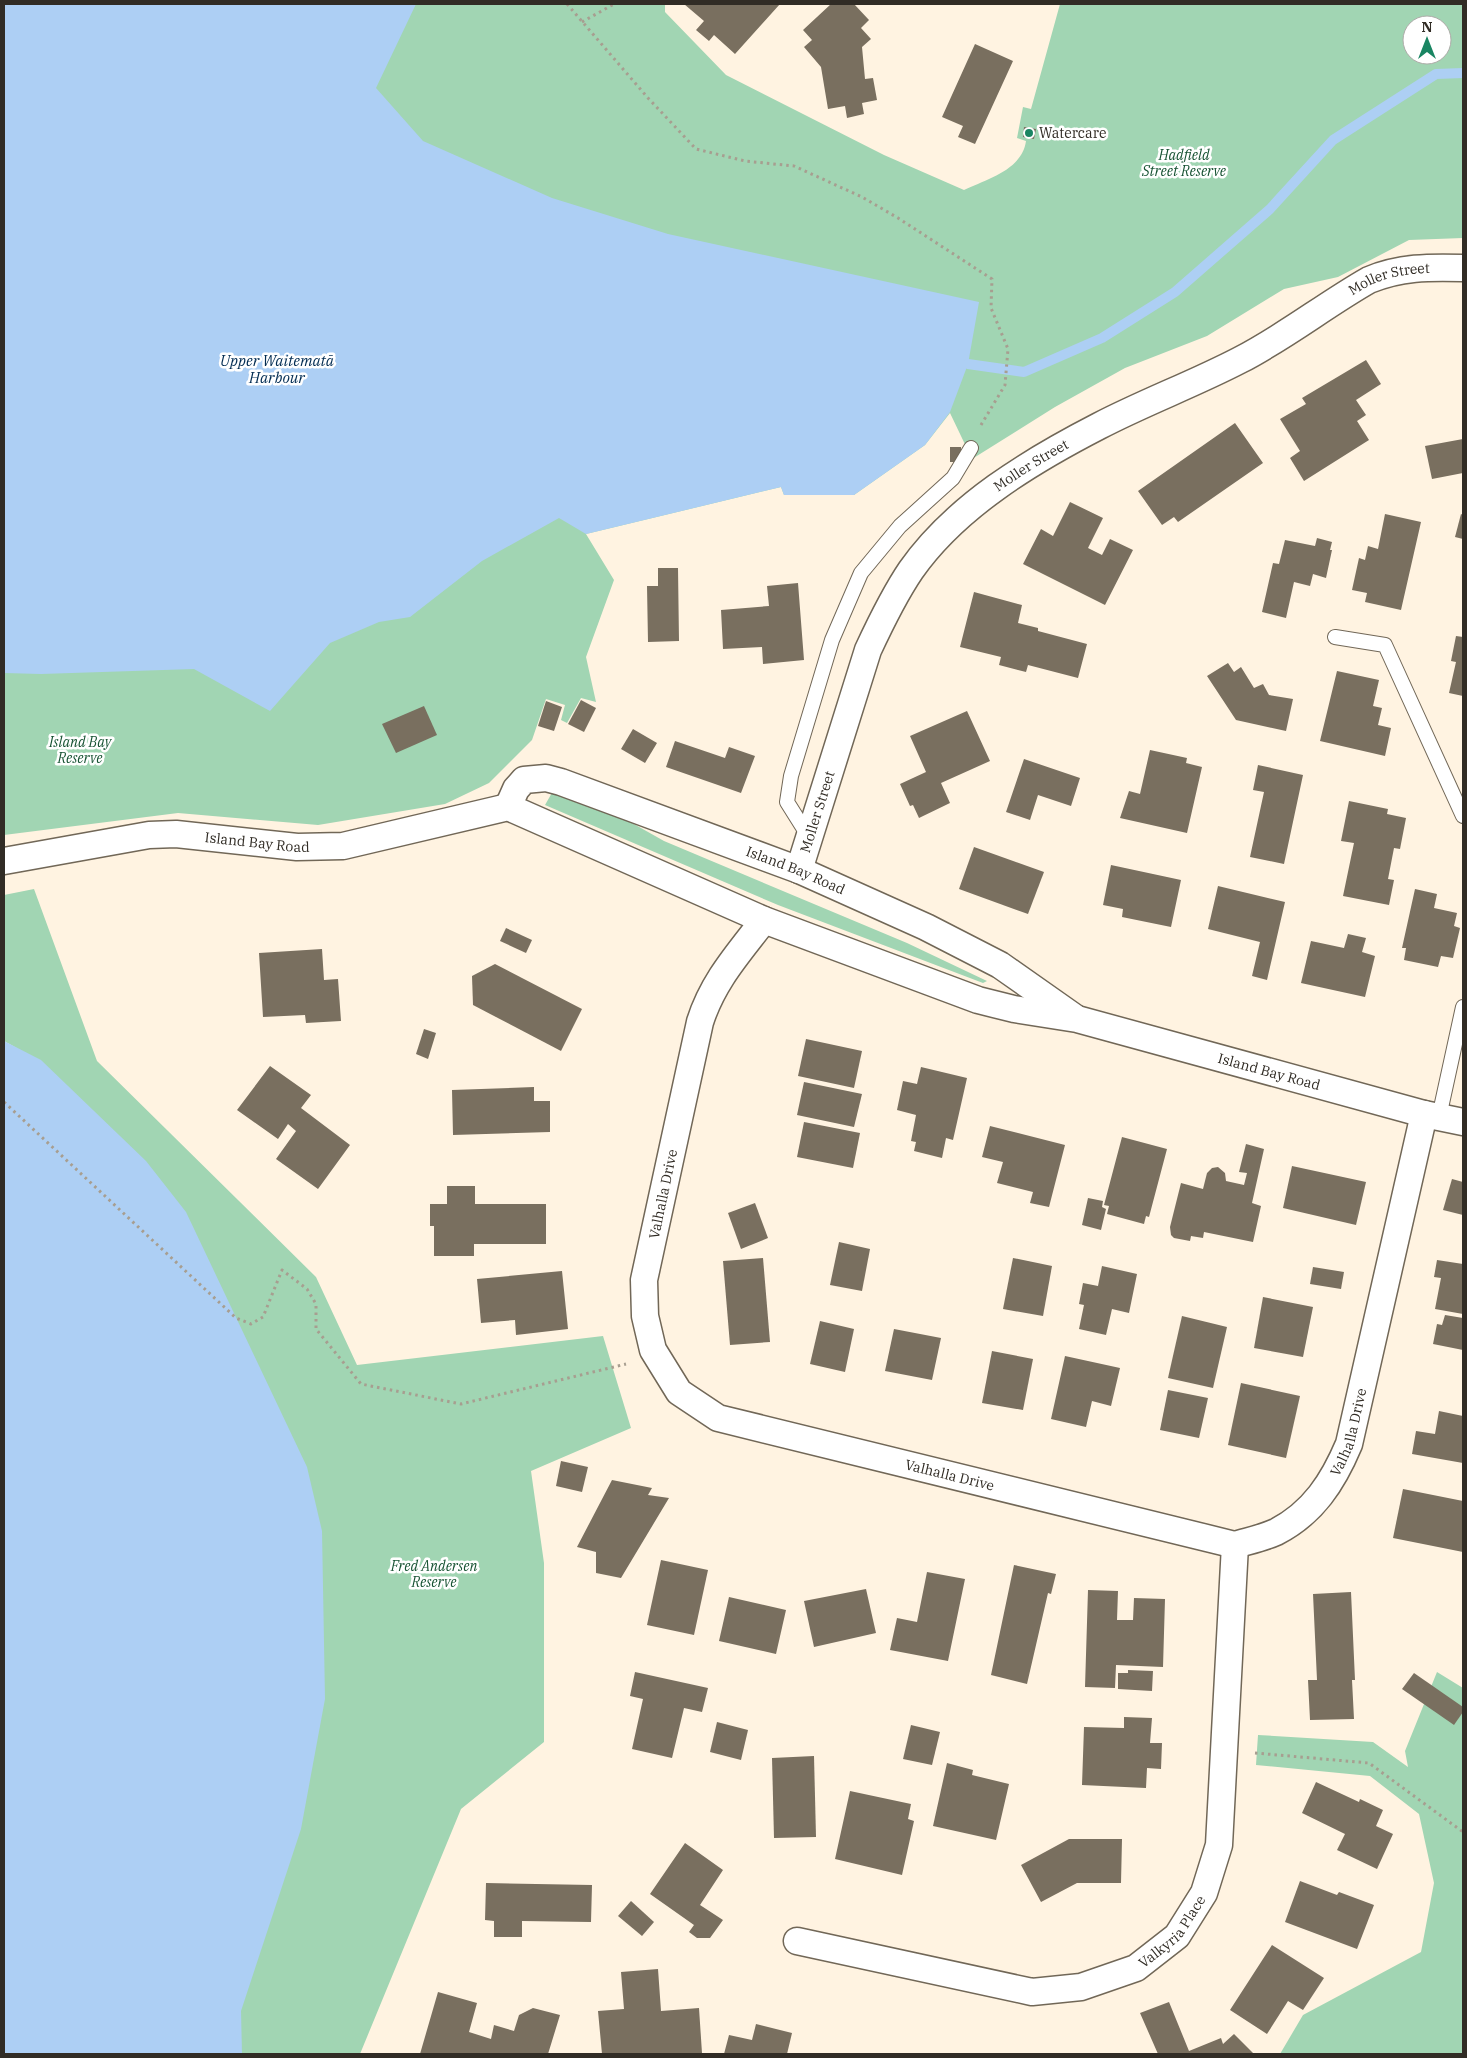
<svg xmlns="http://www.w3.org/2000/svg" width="1467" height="2058" font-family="'IBM Plex Serif',serif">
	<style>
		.green { fill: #a1d5b3; fill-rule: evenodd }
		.water { fill: #adcff4 }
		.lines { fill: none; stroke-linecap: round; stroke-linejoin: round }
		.stream { stroke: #adcff4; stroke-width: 10 }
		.building { fill: #796f5f }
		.service-casing { stroke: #716757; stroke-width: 16 }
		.minor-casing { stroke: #716757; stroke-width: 29 }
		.path { stroke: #a79e90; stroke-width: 3; stroke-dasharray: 2.5 4; stroke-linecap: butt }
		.service { stroke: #fff; stroke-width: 14 }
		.minor { stroke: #fff; stroke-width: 26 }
		.poi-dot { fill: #198562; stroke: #fff; stroke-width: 2 }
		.labels { text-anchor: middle; stroke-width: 5; stroke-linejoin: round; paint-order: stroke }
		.poi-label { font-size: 14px; fill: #312c25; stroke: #fff; text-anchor: start }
		.park-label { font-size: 14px; font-style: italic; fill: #165232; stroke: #fff }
		.street-label { font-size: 14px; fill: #312c25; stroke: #fff }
		.water-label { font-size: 15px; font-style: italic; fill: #022c52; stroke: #fff }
	</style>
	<rect width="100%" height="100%" fill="#fff3e1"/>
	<g class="green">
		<path d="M4,4H665V12L726,75L884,155L964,190C987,179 1022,170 1026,141L1017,138L1023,107L1031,109L1060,4H1463V238L1409,240L1338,277L1284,289L1207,336L1125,368L1055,407L972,459L950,413L925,445L854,495H784L781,487L586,534L614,580L586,657L596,702L581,698L567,723L561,720L565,705L546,699L532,740L489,783L445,804L318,825L178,813L4,835ZM1412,25H1442V55H1412Z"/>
		<polygon points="553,791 625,819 664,841 907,943 987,981 983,983 778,905 545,805"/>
		<polygon points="34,889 97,1061 316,1277 357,1365 603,1336 631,1428 531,1471 544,1563 544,1742 461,1809 360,2054 40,2054 20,1050 4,1041 4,895"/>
		<polygon points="1437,1672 1463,1688 1463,2054 1280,2054 1303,2015 1421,1952 1434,1883 1419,1814 1370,1776 1256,1765 1258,1735 1373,1742 1408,1767 1405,1751"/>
	</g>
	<g class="water">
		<polygon points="4,4 416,4 376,88 423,141 552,198 668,234 979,302 968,364 950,412 925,445 854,495 784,495 781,487 586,534 559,518 482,561 410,617 379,622 330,643 270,711 194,669 41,674 4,673"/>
		<polygon points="4,1041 41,1060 146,1161 186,1212 307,1467 322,1531 325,1699 301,1829 241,2011 242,2054 4,2054"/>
	</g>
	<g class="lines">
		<polyline class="stream" points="968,364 1024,372 1102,338 1175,292 1270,209 1333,140 1436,74 1463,73"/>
	</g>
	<g class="building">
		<polygon points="684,4 780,4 735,54 714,35 709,41 696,30 704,21"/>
		<polygon points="831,4 854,4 869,20 861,28 871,39 862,47 865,79 873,78 877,100 862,103 864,114 847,118 845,106 828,109 821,67 804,47 812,40 803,30"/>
		<polygon points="975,44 1013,61 975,144 958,137 963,126 942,117"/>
		<polygon points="1024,127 1036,129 1034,139 1023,137"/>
		<polygon points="1366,360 1381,384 1356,400 1366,415 1357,421 1369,440 1304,481 1290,458 1300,451 1280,419 1306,404 1302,398"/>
		<polygon points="1235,423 1263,463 1178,522 1174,517 1162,525 1138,491"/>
		<polygon points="1463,439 1463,473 1432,479 1425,446"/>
		<rect x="950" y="447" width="11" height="15"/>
		<polygon points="1070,502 1103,518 1088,548 1102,555 1110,539 1133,550 1105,605 1023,564 1041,529 1053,536"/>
		<polygon points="1385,514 1421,522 1401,610 1365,602 1367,593 1352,590 1359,558 1365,560 1368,546 1378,549"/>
		<polygon points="1461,514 1463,515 1463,539 1455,537"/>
		<polygon points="1317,538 1332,542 1330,550 1332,550 1326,578 1313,574 1310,586 1294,582 1286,618 1262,612 1273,563 1279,564 1285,540 1315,546"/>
		<polygon points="658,568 678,568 679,641 648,642 647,586 658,586"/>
		<polygon points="798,583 804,660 763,664 762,647 723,649 721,610 769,606 767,586"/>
		<polygon points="974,592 1022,605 1018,623 1038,628 1038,631 1087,644 1078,678 1028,665 1026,672 999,665 1001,657 960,647"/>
		<polygon points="1456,636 1463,637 1463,696 1449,693 1456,662 1451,661"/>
		<polygon points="1228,663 1234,672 1241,667 1254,688 1263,684 1269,695 1293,699 1286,731 1236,720 1207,676"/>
		<polygon points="1337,671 1379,680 1373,706 1382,708 1378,725 1391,728 1385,756 1320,741"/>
		<polygon points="581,700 596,708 584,732 568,724"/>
		<polygon points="546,701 562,707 554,731 538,726"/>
		<polygon points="424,706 437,735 396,753 382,724"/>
		<polygon points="967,711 990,761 941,783 950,803 919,818 913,805 910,806 900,784 926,772 910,736"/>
		<polygon points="633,729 657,743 645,763 621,749"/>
		<polygon points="675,741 725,758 729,747 755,756 741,793 666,767"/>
		<polygon points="1150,750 1187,758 1186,763 1202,767 1187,833 1120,818 1129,791 1140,794"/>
		<polygon points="1024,759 1080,778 1071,806 1038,795 1030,820 1006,812"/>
		<polygon points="1258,765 1303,775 1284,864 1250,857 1264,792 1253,790"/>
		<polygon points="1349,801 1388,809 1387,814 1406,818 1400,849 1394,848 1388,879 1394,880 1389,905 1343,896 1354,843 1341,841"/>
		<polygon points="974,847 1044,872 1028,914 959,889"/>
		<polygon points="1111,865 1181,880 1171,927 1122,917 1123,909 1103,905"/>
		<polygon points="1218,886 1285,902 1267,980 1252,976 1260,942 1208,929"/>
		<polygon points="1415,889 1437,894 1434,908 1457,913 1454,926 1460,928 1453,958 1441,956 1438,967 1404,960 1406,948 1402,948"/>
		<polygon points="506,928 532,940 526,953 500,941"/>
		<polygon points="1348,934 1366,938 1362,952 1375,956 1365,997 1301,983 1311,941 1344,948"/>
		<polygon points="322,949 324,980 338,979 341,1021 306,1023 305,1015 263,1017 259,953"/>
		<polygon points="495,964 582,1009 561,1051 473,1005 472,976"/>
		<polygon points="424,1029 436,1033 428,1059 416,1054"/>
		<polygon points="806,1039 862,1051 854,1088 798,1076"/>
		<polygon points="270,1066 311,1095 301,1108 350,1145 318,1189 276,1159 296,1131 288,1124 278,1139 237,1110"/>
		<polygon points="921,1067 967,1078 953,1140 946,1138 942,1158 914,1151 916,1142 911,1141 916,1115 897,1110 903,1081 917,1084"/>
		<polygon points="804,1082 862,1094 854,1127 797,1115"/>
		<polygon points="534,1087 534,1101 550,1101 550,1132 453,1135 452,1090"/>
		<polygon points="804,1122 860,1133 853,1168 797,1157"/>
		<polygon points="990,1126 1065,1145 1049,1207 1030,1203 1033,1192 997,1183 1003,1162 982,1157"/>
		<polygon points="1122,1137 1167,1149 1149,1217 1146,1216 1144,1224 1107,1214 1109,1206 1104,1205"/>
		<polygon points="1246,1144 1264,1149 1252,1203 1261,1206 1253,1242 1204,1232 1203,1238 1191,1236 1190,1241 1174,1238 1171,1235 1170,1227 1181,1183 1203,1189 1207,1173 1212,1168 1218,1167 1225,1173 1226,1181 1244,1185 1247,1173 1239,1172"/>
		<polygon points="1292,1166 1366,1182 1356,1225 1283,1208"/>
		<polygon points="1452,1179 1463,1182 1463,1215 1443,1210"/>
		<polygon points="447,1186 475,1186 475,1204 546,1204 546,1244 474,1244 474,1256 434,1256 434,1226 430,1226 430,1204 447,1204"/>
		<polygon points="1088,1198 1103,1201 1102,1207 1106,1209 1101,1230 1082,1225"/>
		<polygon points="755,1203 768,1238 741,1249 728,1213"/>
		<polygon points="839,1242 870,1249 862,1291 830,1285"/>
		<polygon points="763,1258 770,1342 730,1345 723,1261"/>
		<polygon points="1013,1258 1052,1266 1043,1316 1003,1309"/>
		<polygon points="1437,1260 1463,1264 1463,1314 1435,1309 1441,1278 1434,1277"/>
		<polygon points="1102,1266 1137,1274 1129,1313 1112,1309 1106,1335 1079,1329 1084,1305 1079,1304 1083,1283 1098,1286"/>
		<polygon points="1313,1267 1344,1272 1341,1289 1310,1284"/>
		<polygon points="562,1271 568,1329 516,1335 515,1320 481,1323 477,1279"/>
		<polygon points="1263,1297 1313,1307 1303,1357 1254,1348"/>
		<polygon points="1445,1315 1463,1318 1463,1350 1433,1344 1437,1324 1442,1325"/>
		<polygon points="1182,1316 1227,1327 1213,1388 1168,1378"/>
		<polygon points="820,1321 854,1329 845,1372 810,1364"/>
		<polygon points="894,1329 941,1338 932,1380 885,1371"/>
		<polygon points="992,1351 1033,1359 1023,1410 982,1403"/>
		<polygon points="1065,1356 1120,1368 1111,1406 1092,1401 1086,1427 1051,1419"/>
		<polygon points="1241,1383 1300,1396 1286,1458 1228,1445"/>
		<polygon points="1168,1390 1208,1398 1199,1438 1160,1430"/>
		<polygon points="1439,1411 1463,1416 1463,1463 1412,1454 1416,1431 1435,1434"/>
		<polygon points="561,1461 588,1467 582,1492 556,1486"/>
		<polygon points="612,1480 652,1488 648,1495 669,1498 621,1578 596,1573 596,1552 577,1547"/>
		<polygon points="1403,1489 1463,1501 1463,1552 1393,1538"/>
		<polygon points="661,1560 708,1570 694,1635 647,1625"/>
		<polygon points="1014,1565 1056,1574 1051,1594 1048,1593 1027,1684 991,1675"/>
		<polygon points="927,1572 965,1579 948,1661 890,1650 897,1618 917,1622"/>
		<polygon points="866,1589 876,1633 814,1647 804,1601"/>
		<polygon points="1088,1590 1118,1591 1117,1620 1133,1620 1134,1598 1165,1599 1163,1667 1116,1665 1115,1688 1085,1687"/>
		<polygon points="1351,1592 1355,1680 1352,1680 1354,1719 1310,1720 1308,1680 1317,1680 1313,1594"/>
		<polygon points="729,1597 786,1610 776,1654 719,1641"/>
		<polygon points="1128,1670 1153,1671 1152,1691 1118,1689 1118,1673 1128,1673"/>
		<polygon points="635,1672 708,1688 702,1712 684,1708 672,1758 632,1749 643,1699 630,1696"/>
		<polygon points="1414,1673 1463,1707 1463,1712 1454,1725 1402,1689"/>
		<polygon points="1124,1717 1152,1718 1150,1743 1162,1743 1161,1769 1147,1768 1146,1788 1082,1785 1084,1727 1124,1728"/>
		<polygon points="717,1722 748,1730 741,1760 710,1752"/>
		<polygon points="911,1725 940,1732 932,1765 903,1759"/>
		<polygon points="814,1756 816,1837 774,1838 772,1758"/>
		<polygon points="947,1763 973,1770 972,1775 1009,1784 996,1840 933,1826"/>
		<polygon points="1316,1782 1359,1802 1360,1799 1383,1810 1376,1826 1393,1834 1377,1869 1337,1850 1345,1834 1302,1813"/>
		<polygon points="850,1791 911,1804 908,1819 914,1821 902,1875 835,1859"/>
		<polygon points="1069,1839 1122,1839 1121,1883 1077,1883 1041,1902 1021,1865"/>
		<polygon points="685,1843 723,1870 700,1905 723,1920 710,1938 697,1938 689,1932 694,1925 650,1894"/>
		<polygon points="1300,1881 1337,1895 1339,1892 1374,1905 1357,1949 1285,1922"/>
		<polygon points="486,1883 592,1885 591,1922 522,1921 522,1937 494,1937 494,1921 485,1920"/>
		<polygon points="631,1901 654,1922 642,1936 618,1916"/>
		<polygon points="1272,1945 1324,1978 1303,2010 1288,2001 1267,2034 1230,2010"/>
		<polygon points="658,1969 661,2011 699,2008 702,2053 602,2054 598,2011 624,2009 621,1972"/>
		<polygon points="438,1992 477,2003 469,2032 491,2039 494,2025 514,2031 519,2015 533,2008 560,2015 548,2054 420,2054"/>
		<polygon points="1169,2002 1189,2051 1221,2038 1223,2044 1234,2034 1253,2053 1158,2054 1140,2013"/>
		<polygon points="756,2024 792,2033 787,2054 724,2054 729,2035 752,2040"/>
	</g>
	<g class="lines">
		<g class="service-casing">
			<g id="service">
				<polyline points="1335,637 1385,645 1463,816"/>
				<polyline points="809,837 787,802 791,776 832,640 861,573 900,526 953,478 971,448"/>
				<polyline points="1439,1117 1463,1007"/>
			</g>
		</g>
		<g class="minor-casing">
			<g id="minor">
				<path id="s1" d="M508,807L516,789L524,780L546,778L561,782L799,870L926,927L1000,965L1074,1017"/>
				<path id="s2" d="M4,861L149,835L176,834L297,847L343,846L508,807L764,920L978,1000L1014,1009L1077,1019L1424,1114L1463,1122"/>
				<path id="s3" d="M799,870L868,650C881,622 894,595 911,570C956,506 1031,461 1099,426C1145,402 1194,384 1240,360C1285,337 1325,305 1369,280C1400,267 1429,267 1463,268"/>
				<path id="s4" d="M764,920C738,954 713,981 700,1022L644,1280L645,1316L653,1350L679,1392L718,1418L1235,1545C1248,1541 1263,1538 1276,1532C1313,1513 1333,1482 1349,1444L1424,1114"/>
				<path id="s5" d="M797,1941L1032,1992L1081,1987L1136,1968L1177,1936L1204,1893L1219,1845L1235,1545"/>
			</g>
		</g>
		<g class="path">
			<polyline points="567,4 648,98 696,149 745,161 794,166 862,197 898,218 992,279 991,308 1008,349 1005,385 981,425"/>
			<polyline points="582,22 614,4"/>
			<polyline points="4,1102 236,1318 251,1324 263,1317 282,1270 307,1289 316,1304 316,1329 361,1384 461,1404 626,1364"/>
			<polyline points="1255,1753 1369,1763 1463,1832"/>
		</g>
		<use href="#service" class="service"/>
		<use href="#minor" class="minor"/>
	</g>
	<circle class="poi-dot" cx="1029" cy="133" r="5"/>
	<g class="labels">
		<g class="poi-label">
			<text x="1039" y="138">Watercare</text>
		</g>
		<g class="park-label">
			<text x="1184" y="160">Hadfield<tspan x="1184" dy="16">Street Reserve</tspan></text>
			<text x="80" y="747">Island Bay<tspan x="80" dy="16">Reserve</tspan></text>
			<text x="434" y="1571">Fred Andersen<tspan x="434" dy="16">Reserve</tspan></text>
		</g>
		<g class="street-label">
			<text dy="5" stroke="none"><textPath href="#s3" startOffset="888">Moller Street</textPath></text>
			<text dy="5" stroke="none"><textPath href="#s3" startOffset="482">Moller Street</textPath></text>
			<text dy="5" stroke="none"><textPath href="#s3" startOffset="61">Moller Street</textPath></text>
			<text dy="5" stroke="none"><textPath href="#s2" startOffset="256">Island Bay Road</textPath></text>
			<text dy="5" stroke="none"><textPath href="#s1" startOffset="320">Island Bay Road</textPath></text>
			<text dy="5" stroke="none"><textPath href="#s2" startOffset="1320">Island Bay Road</textPath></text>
			<text transform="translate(663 1194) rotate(-78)" y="5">Valhalla Drive</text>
			<text dy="5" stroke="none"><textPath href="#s4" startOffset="1256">Valhalla Drive</textPath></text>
			<text dy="5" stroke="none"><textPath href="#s4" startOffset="791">Valhalla Drive</textPath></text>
			<text dy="5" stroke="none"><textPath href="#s5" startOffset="400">Valkyria Place</textPath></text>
		</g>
		<g class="water-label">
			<text x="277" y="366">Upper Waitematā<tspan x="277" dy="17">Harbour</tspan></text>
		</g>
	</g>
	<rect width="1467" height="2058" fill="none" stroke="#312c25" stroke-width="10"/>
	<g transform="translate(1427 40)"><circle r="24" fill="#ffffff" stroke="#adaba8"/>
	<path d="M0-4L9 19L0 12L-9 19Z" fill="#198562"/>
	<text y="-8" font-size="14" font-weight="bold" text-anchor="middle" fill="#312c25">N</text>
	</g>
</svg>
